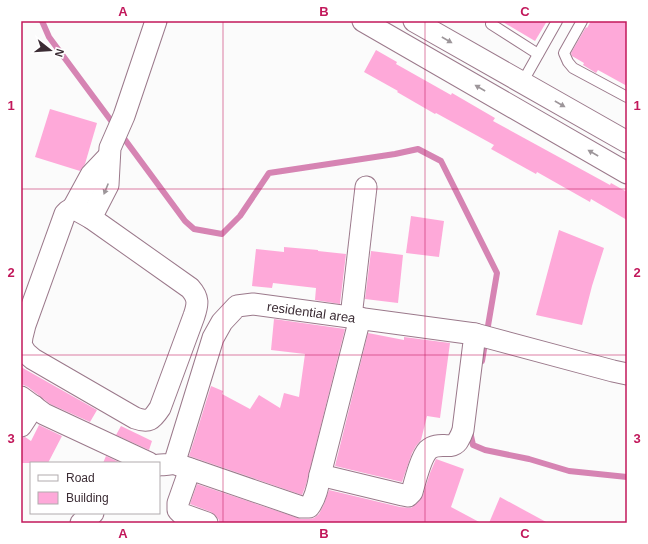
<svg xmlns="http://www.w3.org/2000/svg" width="648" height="544" font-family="Arial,sans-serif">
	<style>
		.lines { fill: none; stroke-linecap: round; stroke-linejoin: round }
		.stream { stroke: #d684b3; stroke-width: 6 }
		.building { fill: #fea9d9 }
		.service-casing { stroke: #9b798b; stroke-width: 12 }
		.minor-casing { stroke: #9b798b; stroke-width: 23 }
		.service { stroke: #fff; stroke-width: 10 }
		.minor { stroke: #fff; stroke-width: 21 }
		.oneway { fill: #9d969a }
		.grid { fill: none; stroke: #c2185b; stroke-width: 1; stroke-opacity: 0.55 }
		.labels { text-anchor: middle; stroke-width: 3.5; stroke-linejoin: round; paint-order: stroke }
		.street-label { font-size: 13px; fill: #3b2c34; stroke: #fff }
		.neatline { fill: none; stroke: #c2185b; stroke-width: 1.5 }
		.grid-label { font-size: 13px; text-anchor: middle; font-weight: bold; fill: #c2185b }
	</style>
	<rect width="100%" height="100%" fill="#fbfbfb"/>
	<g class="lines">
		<g class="stream">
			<polyline points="42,21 49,37 115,126"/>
			<polyline points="120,133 185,221 194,229 222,234 240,216 269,173 395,154 418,149 441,161 497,273 482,361"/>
			<polyline points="471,431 471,436 473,445 485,450 529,459 569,471 627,477"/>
		</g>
	</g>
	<g class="building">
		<polygon points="501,21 547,21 535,41"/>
		<polygon points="591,21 627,21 627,86 598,70 596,73 583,65 584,63 572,56 571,53 586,27 587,28"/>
		<polygon points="376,50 397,62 396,64 451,95 452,93 495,118 493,121 610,185 611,183 627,192 627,220 591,199 590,202 537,172 536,174 491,149 494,145 436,113 435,114 397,92 398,91 364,72"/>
		<polygon points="50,109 97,123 85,164 80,171 35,157"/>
		<polygon points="411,216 444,221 439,257 406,253"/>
		<polygon points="559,230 604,248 592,286 582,325 536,315"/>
		<polygon points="284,247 318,250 318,251 346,254 340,304 315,300 316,288 273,283 272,288 252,286 256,249 284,252"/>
		<polygon points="371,251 403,255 398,303 365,299"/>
		<polygon points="274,319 345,329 306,485 302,495 189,456 211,386 223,391 222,394 250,409 259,395 280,408 284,393 299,397 305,354 271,350"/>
		<polygon points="368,333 404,340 404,337 450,343 440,418 427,416 421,440 416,446 412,453 402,482 335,466"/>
		<polygon points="21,367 97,410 90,422 50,404 28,387 21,384"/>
		<polygon points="39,425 62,436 48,463 21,463 21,438 25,437 31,441"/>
		<polygon points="121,426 152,441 149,450 116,435"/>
		<polygon points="106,456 121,463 103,463"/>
		<polygon points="436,459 464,469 451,507 481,523 219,523 219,520 216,516 211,512 190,504 197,484 301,519 309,519 314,518 319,514 324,504 329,490 400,507 411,508 416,504 420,500 423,495 430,473"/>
		<polygon points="500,497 548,523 489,523"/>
	</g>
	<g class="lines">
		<g class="service-casing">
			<g id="service">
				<polyline points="582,21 564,53 568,62 573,68 627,97"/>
				<polyline points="491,24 538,54"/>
				<polyline points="522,83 557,21"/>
			</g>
		</g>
		<g class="minor-casing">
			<g id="minor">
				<polyline points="363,21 627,173"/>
				<polyline points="414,21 627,142"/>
				<path d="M73,208L91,218L190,288C199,298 198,304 194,316L160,408C152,420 149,423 135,418L33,359L26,353L21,345L22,337L25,325L65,214L68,211Z"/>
				<polyline points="73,208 91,175 109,156"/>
				<polyline points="91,218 108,185 110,148 124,116 156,21"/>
				<polyline points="351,317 366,187"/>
				<polyline points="475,334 613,371 627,374"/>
				<polyline points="21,397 44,414 149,463"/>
				<polyline points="21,426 34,406"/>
				<path d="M173,463L301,507H309C316,498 318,486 320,475L360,318"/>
				<path id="s1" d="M159,465C164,464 171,466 175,461L213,338L222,322L237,306L253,304L475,334L463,430C462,433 461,436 459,439C453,452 439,440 428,450C421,457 415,481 412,492L408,496L403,495L320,475"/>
				<polyline points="190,469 178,503 178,510 182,514 207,523"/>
				<polyline points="81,523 93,513"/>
			</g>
		</g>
		<use href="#service" class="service"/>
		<use href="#minor" class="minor"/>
	</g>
	<defs><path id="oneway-solid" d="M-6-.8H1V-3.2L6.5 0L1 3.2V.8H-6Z"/></defs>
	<g class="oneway">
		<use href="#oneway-solid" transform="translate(447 40) rotate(30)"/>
		<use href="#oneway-solid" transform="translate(480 88) rotate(-150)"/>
		<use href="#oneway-solid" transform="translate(560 104) rotate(30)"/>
		<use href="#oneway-solid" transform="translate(593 153) rotate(-150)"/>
		<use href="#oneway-solid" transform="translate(106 189) rotate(112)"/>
	</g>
	<path class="grid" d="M223,21V523M425,21V523M21,189H627M21,355H627"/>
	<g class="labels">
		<g class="street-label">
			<text dy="5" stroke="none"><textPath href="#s1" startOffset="261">residential area</textPath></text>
		</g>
	</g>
	<rect width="648" height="544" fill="none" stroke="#ffffff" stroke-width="44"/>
	<rect x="30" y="462" width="130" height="52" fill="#ffffff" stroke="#b1abae"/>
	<rect x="38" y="475" width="20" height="6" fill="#ffffff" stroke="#b1abae"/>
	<text x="66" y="482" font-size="12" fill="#3b2c34">Road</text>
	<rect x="38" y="492" width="20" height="12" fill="#fea9d9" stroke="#b1abae"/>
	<text x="66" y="502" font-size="12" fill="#3b2c34">Building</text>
	<g transform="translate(50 50) rotate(107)" stroke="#ffffff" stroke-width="3" paint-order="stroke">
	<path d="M0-3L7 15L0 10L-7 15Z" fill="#3b2c34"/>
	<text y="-6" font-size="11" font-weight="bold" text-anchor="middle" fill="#3b2c34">N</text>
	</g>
	<rect x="22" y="22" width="604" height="500" class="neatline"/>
	<g class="grid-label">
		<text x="123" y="16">A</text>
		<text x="324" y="16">B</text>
		<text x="525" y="16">C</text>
		<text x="11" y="110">1</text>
		<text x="637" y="110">1</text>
		<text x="11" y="277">2</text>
		<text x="637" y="277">2</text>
		<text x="11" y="443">3</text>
		<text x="637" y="443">3</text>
		<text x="123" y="538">A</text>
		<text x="324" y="538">B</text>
		<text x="525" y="538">C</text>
	</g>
</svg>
